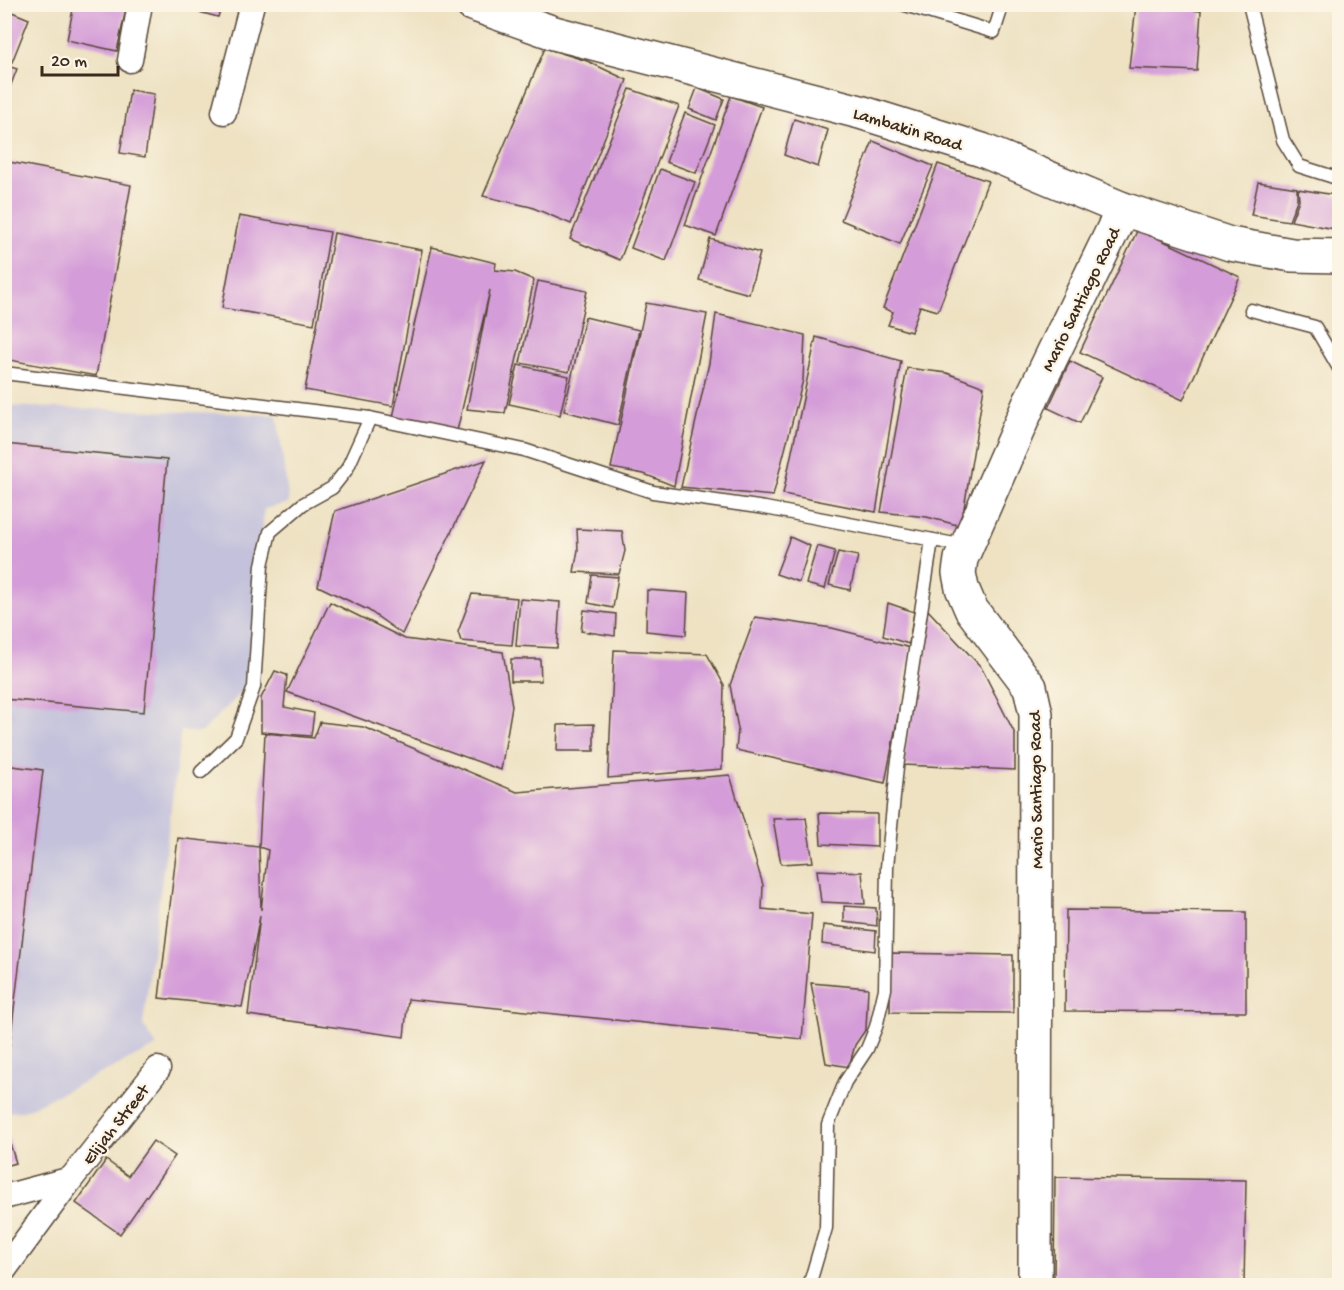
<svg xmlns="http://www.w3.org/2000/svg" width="1344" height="1290" font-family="'Gochi Hand',sans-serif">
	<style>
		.industrial { fill: #c3c1db }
		.building { fill: #d49cd8; fill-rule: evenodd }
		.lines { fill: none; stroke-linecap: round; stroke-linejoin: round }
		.lane-casing { stroke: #564637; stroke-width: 15 }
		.street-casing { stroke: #564637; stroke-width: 27 }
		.secondary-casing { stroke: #564637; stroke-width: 36 }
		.lane { stroke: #fff; stroke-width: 12 }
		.street { stroke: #fff; stroke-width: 24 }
		.secondary { stroke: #fff; stroke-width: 33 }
		.labels { text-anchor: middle; stroke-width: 4.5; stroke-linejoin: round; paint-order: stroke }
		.street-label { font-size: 18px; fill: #3b2a1e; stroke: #fcf5e5 }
	</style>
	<rect width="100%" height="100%" fill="#fcf5e5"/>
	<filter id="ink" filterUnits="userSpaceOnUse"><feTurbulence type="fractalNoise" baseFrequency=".0167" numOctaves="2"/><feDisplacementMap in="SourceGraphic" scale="12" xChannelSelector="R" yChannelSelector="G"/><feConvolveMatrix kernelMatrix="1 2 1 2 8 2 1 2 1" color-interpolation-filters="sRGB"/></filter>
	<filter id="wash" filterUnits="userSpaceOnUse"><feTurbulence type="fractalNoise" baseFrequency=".008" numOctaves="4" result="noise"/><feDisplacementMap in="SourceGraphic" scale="24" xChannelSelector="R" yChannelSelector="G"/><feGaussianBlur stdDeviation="1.35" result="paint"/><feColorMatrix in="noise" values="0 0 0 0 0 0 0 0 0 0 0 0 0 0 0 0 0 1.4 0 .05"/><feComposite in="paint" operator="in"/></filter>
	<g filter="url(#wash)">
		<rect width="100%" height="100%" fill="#eee2c3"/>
		<polygon class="industrial" points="4,406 277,415 289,503 264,509 253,681 201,733 181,731 143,1025 157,1046 24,1111 5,1112"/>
		<g id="blocks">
			<g class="building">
				<polygon points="74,4 127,4 117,51 67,40"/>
				<polygon points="173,5 222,5 218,17"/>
				<polygon points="1136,5 1201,11 1197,71 1129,68"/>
				<polygon points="7,10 29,19 12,62 4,58"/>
				<polygon points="545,48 587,61 627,80 571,224 531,207 483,196"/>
				<polygon points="4,65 17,69 5,100 4,100"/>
				<polygon points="697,88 724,99 716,120 689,109"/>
				<polygon points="630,89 679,106 620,260 570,239"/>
				<polygon points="130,90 154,94 145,157 120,153"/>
				<polygon points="731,96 762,107 716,236 685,225"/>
				<polygon points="685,113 715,125 696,173 666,162"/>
				<polygon points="794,119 828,130 818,167 784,155"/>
				<polygon points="873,141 933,166 900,244 841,220"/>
				<polygon points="4,161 131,185 96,376 4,359"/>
				<polygon points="938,164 988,181 938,311 920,306 911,332 888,325 893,312 883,308"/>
				<polygon points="660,169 695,182 666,261 631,248"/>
				<polygon points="1258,182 1297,188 1297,200 1289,221 1251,215"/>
				<polygon points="1298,189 1340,196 1340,230 1291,221 1299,200"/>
				<polygon points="239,216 330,232 314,324 222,308"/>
				<polygon points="1138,229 1240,277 1183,400 1080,352"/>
				<polygon points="334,233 422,250 393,406 305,390"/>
				<polygon points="710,239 760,253 749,294 699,280"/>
				<polygon points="432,247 496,263 495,270 515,272 534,280 505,413 467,409 490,290 457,431 393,417"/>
				<polygon points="538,281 587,291 569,372 520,363"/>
				<polygon points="646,303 707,314 674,486 644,474 611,468"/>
				<polygon points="716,314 805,335 803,380 773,496 681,487 709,363"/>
				<polygon points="585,317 639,330 618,425 564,411"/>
				<polygon points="816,337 901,361 876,512 783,494"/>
				<polygon points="1070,361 1102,377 1080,423 1048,408"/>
				<polygon points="518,365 569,376 560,415 509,404"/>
				<polygon points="907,368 947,373 984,387 961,526 927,517 881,512"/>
				<polygon points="4,444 167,460 144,712 4,699"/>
				<polygon points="486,460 402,634 368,610 318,586 335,511"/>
				<polygon points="577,529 622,531 625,551 619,574 574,572 578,550"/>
				<polygon points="790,537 810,546 799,582 776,574"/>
				<polygon points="817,546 835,551 825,589 806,584"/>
				<polygon points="838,552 858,556 850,590 829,585"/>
				<polygon points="592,575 618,577 613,608 588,603"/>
				<polygon points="647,590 688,593 686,635 646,631"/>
				<polygon points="472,594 517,598 512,645 461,641 458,632"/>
				<polygon points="520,599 560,602 557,648 516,646"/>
				<polygon points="330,602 405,639 503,652 512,706 501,770 287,692"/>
				<polygon points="888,603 914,612 909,644 883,636"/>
				<polygon points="926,608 981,667 1015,734 1015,770 903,765"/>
				<polygon points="584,610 616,614 615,636 581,631"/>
				<polygon points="755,617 832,628 911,648 885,783 736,750 738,729 730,685"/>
				<polygon points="614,650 707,654 724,685 722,769 608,778"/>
				<polygon points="511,659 540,659 541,681 511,681"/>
				<polygon points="275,671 287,675 284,707 314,713 311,736 261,732 261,698"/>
				<path d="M320,722L363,727L517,792L730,775L763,885L762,909L812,914L802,1039L408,999L404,1037L248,1015L260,916L242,1007L159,998L178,838L259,847L265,733L314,738ZM259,847L268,850L261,910Z"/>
				<polygon points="594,724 594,751 557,751 558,725"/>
				<polygon points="4,765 43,770 6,1075 4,1075"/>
				<polygon points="819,813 877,814 877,847 821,844"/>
				<polygon points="806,818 813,862 781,864 773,819"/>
				<polygon points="817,870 862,872 865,904 821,902"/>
				<polygon points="844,906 876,908 877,926 844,922"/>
				<polygon points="1066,910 1246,912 1246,1012 1065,1011"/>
				<polygon points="823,925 876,931 875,951 822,944"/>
				<polygon points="890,953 1013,955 1013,1013 890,1012"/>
				<polygon points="811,983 868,988 866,1029 855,1045 849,1067 826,1063"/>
				<polygon points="4,1124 16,1163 4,1166"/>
				<polygon points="153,1141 175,1156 120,1234 76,1203 106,1160 128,1176"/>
				<polygon points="1055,1177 1246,1180 1244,1286 1054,1286"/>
			</g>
		</g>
	</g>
	<g filter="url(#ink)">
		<use href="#blocks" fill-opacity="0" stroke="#564637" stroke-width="1.5"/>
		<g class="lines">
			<g class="lane-casing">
				<g id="lane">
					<polyline points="902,4 994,32 1003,4"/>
					<polyline points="1249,4 1283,140 1299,166 1340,179"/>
					<polyline points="1251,310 1315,327 1340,370"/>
					<polyline points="4,373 370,418 524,450 653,492 765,508 965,546"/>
					<polyline points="201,772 236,738 254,687 262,565 270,532 303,504 332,488 347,469 370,418"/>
					<polyline points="809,1286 826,1228 828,1125 845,1082 867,1049 876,1027 885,989 887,867 897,767 932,540"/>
				</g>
			</g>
			<g class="street-casing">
				<g id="street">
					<polyline points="130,60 140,4"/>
					<polyline points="224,112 252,4"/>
					<polyline points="4,1197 71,1179"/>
					<polyline points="4,1270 71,1179 158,1069"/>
				</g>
			</g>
			<g class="secondary-casing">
				<g id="secondary">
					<polyline points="472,4 554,33 860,112 982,150 1123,209 1230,244 1292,255 1340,256"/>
					<polyline points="1035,1286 1036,714 1030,687 971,609 962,588 959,573 961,559 1034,393 1123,209"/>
				</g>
			</g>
			<use href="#lane" class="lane"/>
			<use href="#street" class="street"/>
			<use href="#secondary" class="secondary"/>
		</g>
	</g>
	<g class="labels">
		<g class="street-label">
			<text transform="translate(908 128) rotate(17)" y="6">Lambakin Road</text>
			<text transform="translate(1080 299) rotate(-64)" y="6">Mario Santiago Road</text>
			<text transform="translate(1035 790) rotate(-91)" y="6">Mario Santiago Road</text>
			<text transform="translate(115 1124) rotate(-52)" y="6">Elijah Street</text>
		</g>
	</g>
	<rect width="1344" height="1290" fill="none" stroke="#fcf5e5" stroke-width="24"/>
	<path d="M42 66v9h76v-9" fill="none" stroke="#3b2a1e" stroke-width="3"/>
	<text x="51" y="66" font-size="18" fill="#3b2a1e" stroke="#fcf5e5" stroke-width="4.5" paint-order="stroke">20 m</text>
</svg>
